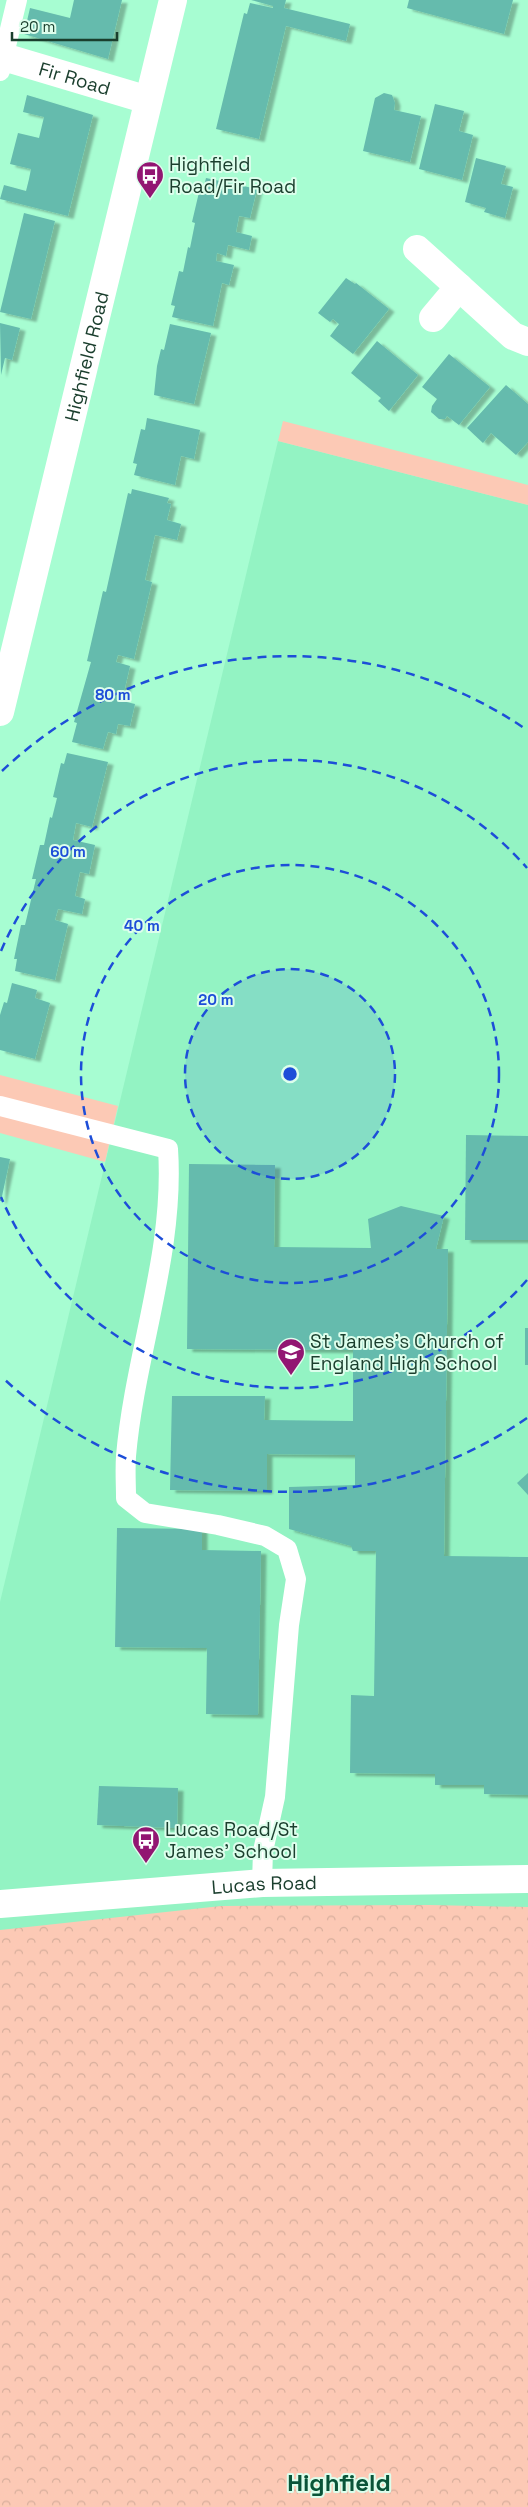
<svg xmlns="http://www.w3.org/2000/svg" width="528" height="2507" font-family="'Space Grotesk',sans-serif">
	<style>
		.built { fill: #93f3c3 }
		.green { fill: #fcc9b5 }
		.park { fill: url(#park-crowns) }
		.building { fill: #65bbad; filter: url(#shadow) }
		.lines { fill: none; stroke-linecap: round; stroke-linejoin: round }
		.service { stroke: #fff; stroke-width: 20 }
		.minor { stroke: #fff; stroke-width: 28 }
		.tertiary { stroke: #fff; stroke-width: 28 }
		.ring { fill: none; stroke: #1d4ed8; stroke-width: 2.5; stroke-dasharray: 9 6 }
		.labels { text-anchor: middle; stroke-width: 4; stroke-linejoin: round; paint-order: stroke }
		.street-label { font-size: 19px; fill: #1a3e2d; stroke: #ddfeec }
		.poi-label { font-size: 19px; fill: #1a3e2d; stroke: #ddfeec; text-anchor: start }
		.district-label { font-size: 24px; font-weight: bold; fill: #0a5438; stroke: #ddfeec }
		.centre { fill: #1d4ed8; stroke: #ddfeec; stroke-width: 2.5 }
		.ring-label { font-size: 15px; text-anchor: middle; font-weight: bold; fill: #1d4ed8; stroke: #ddfeec; stroke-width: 4; stroke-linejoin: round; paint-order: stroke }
	</style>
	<defs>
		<pattern id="park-crowns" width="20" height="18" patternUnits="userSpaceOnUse" patternTransform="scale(1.25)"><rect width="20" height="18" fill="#fcc9b5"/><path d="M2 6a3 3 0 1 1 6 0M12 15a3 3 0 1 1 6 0" fill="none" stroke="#d7ae9c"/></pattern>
		<filter id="shadow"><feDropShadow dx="5.5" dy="3" stdDeviation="1" flood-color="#0004"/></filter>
	</defs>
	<rect width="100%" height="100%" fill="#a7fdd2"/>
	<polygon class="built" points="278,441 528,505 528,2507 0,2507 0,1602"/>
	<g class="green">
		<polygon points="283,421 528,485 528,505 278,441"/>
		<polygon points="0,1075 118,1106 105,1162 0,1133"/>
	</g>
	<polygon class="park" points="430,1905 528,1907 528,2507 0,2507 0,1930 221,1906"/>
	<g class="building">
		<polygon points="74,0 122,0 108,59 24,34 30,8 70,18"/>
		<polygon points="251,0 286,0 284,8 350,24 346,41 286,26 259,139 216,129 244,13 247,14 250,3 273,8 273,6"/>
		<polygon points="409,0 513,0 504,34 407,8"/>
		<polygon points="384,93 392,95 395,103 394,110 421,116 410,162 363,151 375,98"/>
		<polygon points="27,95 93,115 68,216 0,199 4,185 26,191 29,179 31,169 10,164 18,133 39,138 44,117 23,112"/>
		<polygon points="435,104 464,111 459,131 473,135 462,180 419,169"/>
		<polygon points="476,158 506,166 501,184 513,187 505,218 484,212 486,208 465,202"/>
		<polygon points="206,178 257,189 250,218 239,216 236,232 252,236 249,250 228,245 226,256 217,253 216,261 234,265 229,285 222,283 213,326 172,317 175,306 171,305 179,271 183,272 188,247 190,248 195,223 192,222 200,188 203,190"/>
		<polygon points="24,213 55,221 31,319 0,312"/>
		<polygon points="346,278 355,284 356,283 389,309 353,354 330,336 339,324 333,319 330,322 318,313"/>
		<polygon points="0,323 20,328 12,360 5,358 1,375"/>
		<polygon points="170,324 211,333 194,404 154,395 157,366 161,349 164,350"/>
		<polygon points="377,341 418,375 389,411 378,401 381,398 351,373"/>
		<polygon points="449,354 490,387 459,425 447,416 445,419 439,419 431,412 432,406 437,399 422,387"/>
		<polygon points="506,385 528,404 528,442 516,455 491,433 483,443 467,428"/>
		<polygon points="147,418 200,430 194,459 181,456 175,485 134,475 137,464 133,463 141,429 145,430"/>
		<polygon points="132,489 169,498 167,503 171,504 167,520 181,524 177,540 155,535 145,580 152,582 134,659 118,655 116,662 130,666 122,701 135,704 130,726 118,724 116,734 108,732 103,749 72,742 77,723 74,722 91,662 87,661 103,591 106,592 128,493 131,494"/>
		<polygon points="67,753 108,762 92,827 76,823 73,840 95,845 89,874 80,872 75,896 85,899 82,914 58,909 55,920 68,924 55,980 15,971 17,959 14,959 21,925 25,925 36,879 32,879 40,845 44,845 50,817 52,818 57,798 53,797 61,763 64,764"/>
		<polygon points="12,983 37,990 35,998 50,1003 35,1059 0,1050 0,1015 4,1002 7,1003"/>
		<polygon points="466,1135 528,1136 528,1240 465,1240"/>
		<polygon points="0,1157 10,1159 1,1201 0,1201"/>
		<polygon points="189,1164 275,1165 274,1247 371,1248 368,1219 401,1206 444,1216 436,1249 448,1249 444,1556 528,1557 528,1795 484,1794 484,1785 435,1785 435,1774 350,1773 351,1695 374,1696 376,1551 353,1551 351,1546 289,1529 289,1487 355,1485 355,1455 267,1454 267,1491 170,1490 172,1396 265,1396 264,1420 353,1421 353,1350 187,1349"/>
		<rect x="525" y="1328" width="3" height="37"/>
		<polygon points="528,1473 528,1495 517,1483"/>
		<polygon points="117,1528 202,1529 202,1550 261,1551 258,1715 206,1714 207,1648 115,1647"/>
		<polygon points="99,1786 178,1788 177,1828 97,1825"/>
	</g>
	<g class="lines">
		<g class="service">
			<polyline points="0,71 17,0"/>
			<path d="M0,1106L168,1149C175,1253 135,1353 126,1456C125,1470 126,1484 126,1498L145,1513L218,1525L265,1536L287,1549L296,1579L289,1625L275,1797L263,1851L262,1883"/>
		</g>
		<g class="minor">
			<path id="s1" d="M0,56L148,100"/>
			<polyline points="417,249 513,336 528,342"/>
			<polyline points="433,318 459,287"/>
			<path id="s2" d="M0,1904L262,1883L528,1879"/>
		</g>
		<path class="tertiary" id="s3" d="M0,712L173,0"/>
	</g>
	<circle cx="290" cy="1074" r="105" fill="#1d4ed8" fill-opacity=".12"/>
	<g class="ring">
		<circle cx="290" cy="1074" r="105"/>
		<circle cx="290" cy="1074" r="209"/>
		<path d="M527 1280A314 314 0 0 1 1 1197M1 951A314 314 0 0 1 527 868"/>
		<path d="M527 1418A418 418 0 0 1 2 1377M2 771A418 418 0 0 1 527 730"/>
	</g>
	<defs>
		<g id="bus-pin" transform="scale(1.4375)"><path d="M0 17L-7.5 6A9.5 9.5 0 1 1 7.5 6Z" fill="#921672" stroke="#ddfeec"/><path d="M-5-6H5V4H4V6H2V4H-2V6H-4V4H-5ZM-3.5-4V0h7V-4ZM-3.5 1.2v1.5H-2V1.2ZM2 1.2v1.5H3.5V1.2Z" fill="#fff"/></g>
		<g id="school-pin" transform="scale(1.4375)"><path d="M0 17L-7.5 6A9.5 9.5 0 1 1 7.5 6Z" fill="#921672" stroke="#ddfeec"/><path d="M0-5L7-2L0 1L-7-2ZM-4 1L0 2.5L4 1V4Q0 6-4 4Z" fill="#fff"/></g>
	</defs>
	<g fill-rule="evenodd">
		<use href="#bus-pin" x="150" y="175"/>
		<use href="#school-pin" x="291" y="1352"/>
		<use href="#bus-pin" x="146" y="1840"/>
	</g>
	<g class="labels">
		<g class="street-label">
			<text dy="7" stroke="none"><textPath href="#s1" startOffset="78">Fir Road</textPath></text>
			<text dy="7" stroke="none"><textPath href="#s3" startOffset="366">Highfield Road</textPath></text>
			<text dy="7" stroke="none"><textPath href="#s2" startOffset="265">Lucas Road</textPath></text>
		</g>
		<g class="poi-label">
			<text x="169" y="171">Highfield<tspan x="169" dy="22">Road/Fir Road</tspan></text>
			<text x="310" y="1348">St James's Church of<tspan x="310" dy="22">England High School</tspan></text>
			<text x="165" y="1836">Lucas Road/St<tspan x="165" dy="22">James' School</tspan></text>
		</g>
		<g class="district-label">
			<text x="339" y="2491">Highfield</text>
		</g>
	</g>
	<circle cx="290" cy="1074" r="8" class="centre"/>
	<g class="ring-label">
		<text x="113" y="700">80 m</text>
		<text x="68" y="857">60 m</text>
		<text x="142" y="931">40 m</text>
		<text x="216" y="1005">20 m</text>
	</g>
	<path d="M12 32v8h105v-8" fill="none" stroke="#1a3e2d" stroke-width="2.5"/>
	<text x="20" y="32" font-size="15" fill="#1a3e2d" stroke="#ddfeec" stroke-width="4" paint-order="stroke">20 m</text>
</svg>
